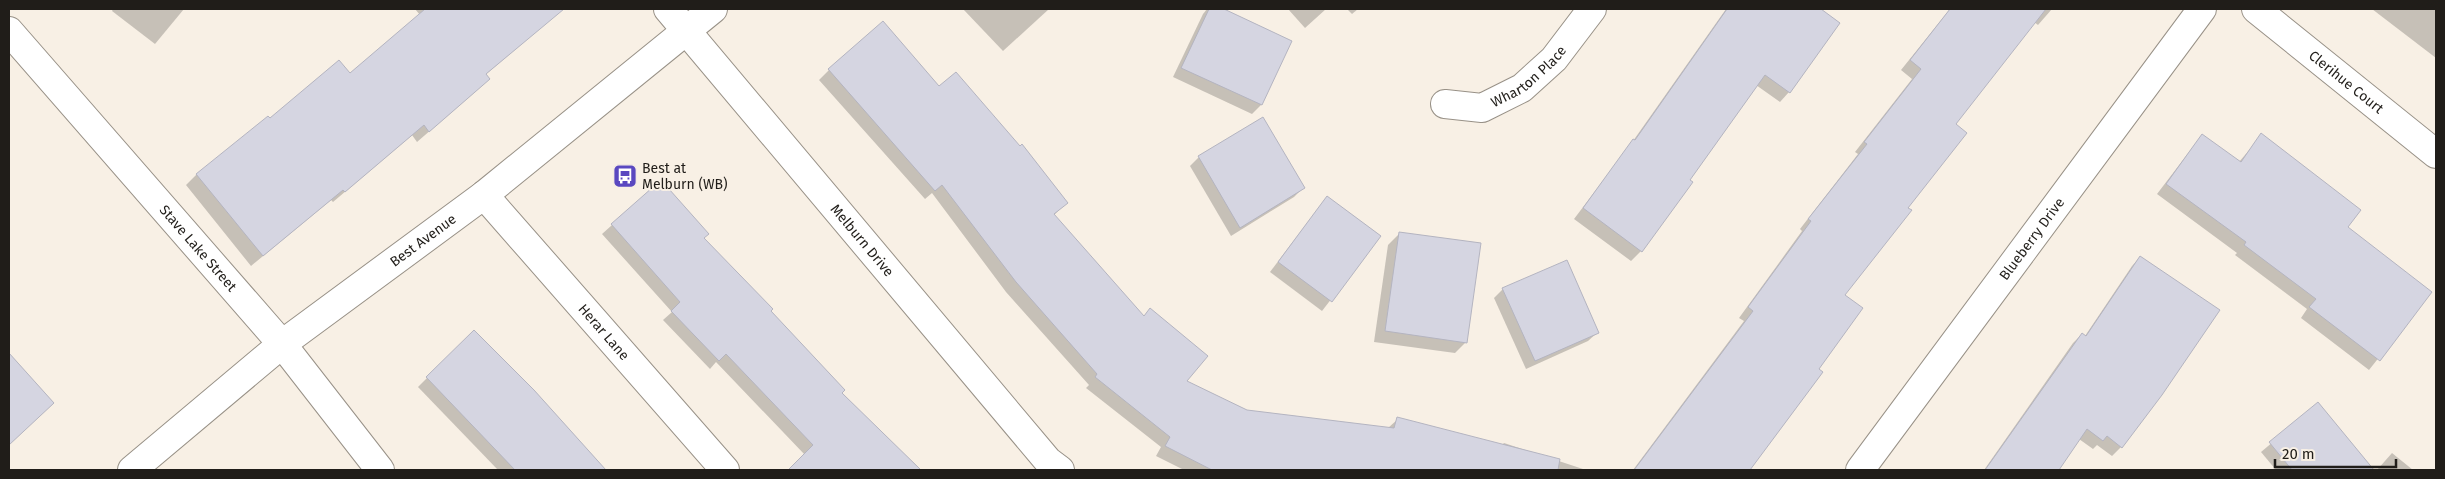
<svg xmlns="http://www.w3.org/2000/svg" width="2445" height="479" font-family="'Fira Sans',sans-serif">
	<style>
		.shadow { fill: #0003 }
		.building { fill: #d5d5e1; stroke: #b4b4c0 }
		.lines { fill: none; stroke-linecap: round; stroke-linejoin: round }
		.street-casing { stroke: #989187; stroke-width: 30 }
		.secondary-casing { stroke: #989187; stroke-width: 30 }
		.street { stroke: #fff; stroke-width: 28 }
		.secondary { stroke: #fff; stroke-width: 28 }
		.labels { text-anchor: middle; stroke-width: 4; stroke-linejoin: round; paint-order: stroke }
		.street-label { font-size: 14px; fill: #201d19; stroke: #f8f0e5 }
		.poi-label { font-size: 14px; fill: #201d19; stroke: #f8f0e5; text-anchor: start }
	</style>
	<rect width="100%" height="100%" fill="#f8f0e5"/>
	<g class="shadow">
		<polygon points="113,9 184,9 155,44 112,11"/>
		<polygon points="415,9 546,9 553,17 485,75 477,90 417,142 412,135 333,202 331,200 251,266 186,185 197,174 270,120 349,75 420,15"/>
		<polygon points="963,9 1049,9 1003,51"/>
		<polygon points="1207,9 1221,9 1291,41 1261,105 1252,114 1173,77 1203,14"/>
		<polygon points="1288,9 1326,9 1305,28"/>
		<polygon points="1347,9 1358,9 1352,14"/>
		<polygon points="1726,9 1819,9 1839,23 1789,92 1780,102 1756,85 1688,180 1641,251 1631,261 1574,219 1633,141"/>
		<polygon points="1950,9 2052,9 2038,25 2034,22 1954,124 1907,208 1844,295 1817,369 1822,373 1749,470 1633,470 1744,321 1739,318 1802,231 1800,229 1858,154 1855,152 1912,79 1901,70"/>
		<polygon points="2372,9 2436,9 2436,58"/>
		<polygon points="829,70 939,88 1066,203 1053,216 1143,317 1150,310 1185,381 1246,411 1388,428 1398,419 1502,445 1504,443 1586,470 1184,470 1156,456 1161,447 1086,388 1089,385 1006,292 932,193 925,199 819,80"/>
		<polygon points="2202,135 2239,162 2262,135 2346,227 2430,293 2369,370 2301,318 2307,309 2235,255 2237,253 2157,194"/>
		<polygon points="1199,157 1303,188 1294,197 1231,236 1190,166"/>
		<polygon points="660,182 702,239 840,393 901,470 795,470 793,468 805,455 716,362 710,369 663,320 672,312 602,234"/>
		<polygon points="1327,197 1380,236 1322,311 1270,272"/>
		<polygon points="1399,234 1466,342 1455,353 1374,342 1388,245"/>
		<polygon points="2140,257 2121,447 2112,456 2097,445 2093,449 2079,439 2058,470 1984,470 2073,343 2082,334 2085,336 2132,266"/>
		<polygon points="1503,289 1598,332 1588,341 1526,369 1494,298"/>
		<polygon points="474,331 603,469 602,470 498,470 418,387"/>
		<polygon points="9,355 53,403 9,444"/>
		<polygon points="2318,404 2373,470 2276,470 2261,452"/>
		<polygon points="2392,453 2413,470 2377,470"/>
	</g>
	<g class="building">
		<polygon points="425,9 564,9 486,74 490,79 429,132 424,125 345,192 343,190 263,256 196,174 268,116 270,118 339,60 350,73"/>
		<polygon points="1209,9 1224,9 1292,41 1262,105 1181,68"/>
		<polygon points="1727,9 1821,9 1840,23 1790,93 1765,75 1690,180 1693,182 1642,252 1583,208 1633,139 1635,140"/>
		<polygon points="1950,9 2046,9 1956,124 1967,133 1908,208 1912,210 1845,295 1863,308 1819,369 1823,372 1750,470 1634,470 1753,311 1748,307 1811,221 1808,219 1867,144 1864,142 1921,69 1910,60"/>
		<polygon points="883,21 939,86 956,72 1020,146 1022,144 1068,203 1054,214 1144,316 1150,308 1208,356 1187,381 1247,410 1394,428 1397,417 1560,459 1558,470 1212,470 1165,446 1170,437 1095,377 1097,374 1016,282 942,185 935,191 828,69"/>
		<polygon points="1263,117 1305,188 1240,228 1198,156"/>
		<polygon points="2261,133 2361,210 2348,227 2432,292 2380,361 2309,307 2316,299 2244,245 2246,242 2166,184 2202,134 2241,162"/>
		<polygon points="661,180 709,234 704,238 773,309 771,311 845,390 842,393 921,470 788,470 813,445 726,354 719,361 671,311 680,302 611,224"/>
		<polygon points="1327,196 1381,236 1332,302 1278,262"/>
		<polygon points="1399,232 1481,243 1467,343 1385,331"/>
		<polygon points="2140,256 2220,310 2162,395 2122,448 2107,436 2103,441 2087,429 2059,470 1985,470 2082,333 2086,336"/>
		<polygon points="1567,260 1599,333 1535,361 1502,288"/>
		<polygon points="474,330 534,390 606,470 515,470 426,377"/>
		<polygon points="9,353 54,403 9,445"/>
		<polygon points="2318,402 2374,470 2292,470 2269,442"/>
	</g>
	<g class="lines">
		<g class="street-casing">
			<g id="street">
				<path id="s1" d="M668,9L1048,461L1060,470"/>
				<path id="s2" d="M2256,9L2436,154"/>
				<path id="s3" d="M1445,104L1482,108L1522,88L1554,59L1592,9"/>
				<path id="s4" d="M484,195L725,470"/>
				<path id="s5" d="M132,470L282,344L484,195L713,9"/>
				<path id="s6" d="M1860,470L2202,9"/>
			</g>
		</g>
		<g class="secondary-casing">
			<g id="secondary">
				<path id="s7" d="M9,31L282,344L380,470"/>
			</g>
		</g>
		<use href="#street" class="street"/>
		<use href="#secondary" class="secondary"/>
	</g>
	<defs>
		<g id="bus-square" transform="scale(1.25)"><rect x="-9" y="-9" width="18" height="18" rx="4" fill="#5a48c0" stroke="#f8f0e5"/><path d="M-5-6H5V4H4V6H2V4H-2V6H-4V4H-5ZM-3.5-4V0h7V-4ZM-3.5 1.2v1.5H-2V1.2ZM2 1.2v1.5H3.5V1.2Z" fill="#fff"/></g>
	</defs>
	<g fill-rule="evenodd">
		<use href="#bus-square" x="625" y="176"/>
	</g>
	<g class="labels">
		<g class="street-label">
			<text dy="5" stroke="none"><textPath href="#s3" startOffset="94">Wharton Place</textPath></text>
			<text dy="5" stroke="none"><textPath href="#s2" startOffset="116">Clerihue Court</textPath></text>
			<text dy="5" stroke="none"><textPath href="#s5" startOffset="371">Best Avenue</textPath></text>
			<text dy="5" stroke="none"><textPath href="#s1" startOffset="302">Melburn Drive</textPath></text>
			<text dy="5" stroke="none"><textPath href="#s6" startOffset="288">Blueberry Drive</textPath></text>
			<text dy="5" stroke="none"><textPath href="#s7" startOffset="288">Stave Lake Street</textPath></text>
			<text dy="5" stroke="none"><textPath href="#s4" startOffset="182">Herar Lane</textPath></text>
		</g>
		<g class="poi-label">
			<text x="642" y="173">Best at<tspan x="642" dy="16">Melburn (WB)</tspan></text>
		</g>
	</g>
	<rect width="2445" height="479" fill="none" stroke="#201d19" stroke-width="20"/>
	<path d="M2275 459v8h121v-8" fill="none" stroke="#201d19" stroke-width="2.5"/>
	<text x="2282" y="459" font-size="15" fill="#201d19" stroke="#f8f0e5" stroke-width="4" paint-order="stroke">20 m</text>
</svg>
